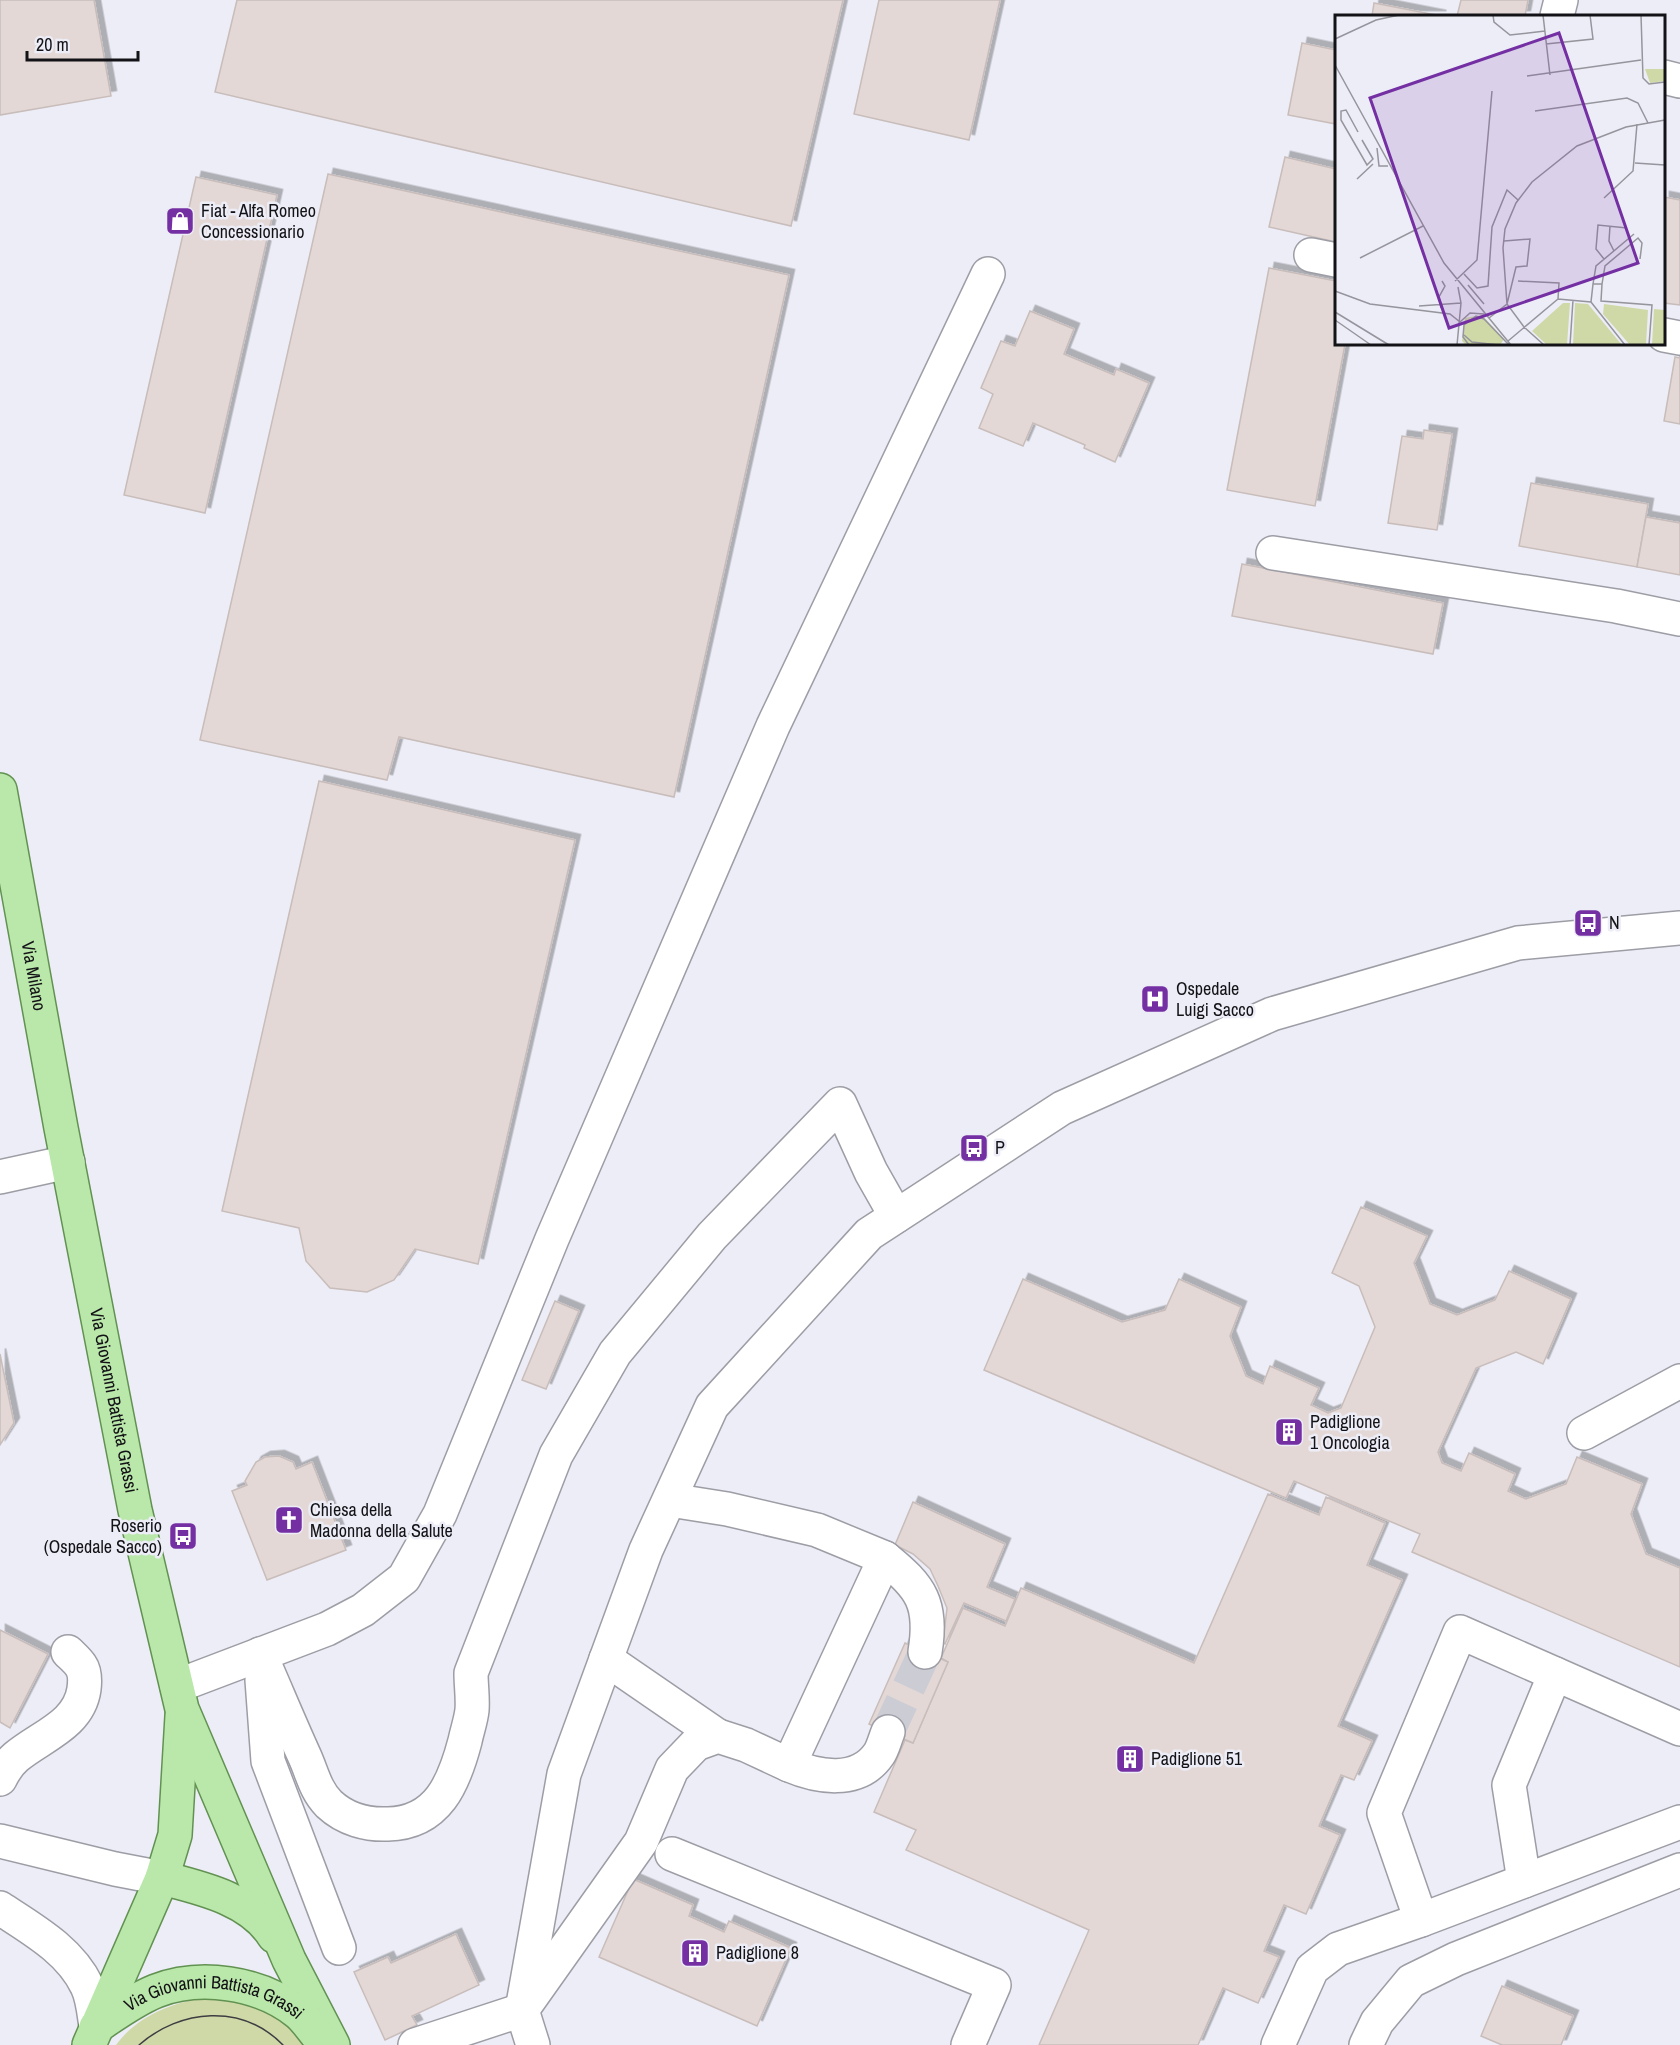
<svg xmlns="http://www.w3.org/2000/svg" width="1680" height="2045" font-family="'Archivo Narrow',sans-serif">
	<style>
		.green { fill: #cfd9a8 }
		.building { fill: #e3d8d5; stroke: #c8bdba; stroke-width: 1.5; filter: url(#shadow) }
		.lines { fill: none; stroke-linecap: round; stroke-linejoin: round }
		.minor-tunnel { stroke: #ccccd5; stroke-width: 33; stroke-dasharray: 33 16; stroke-linecap: butt }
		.minor-casing { stroke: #9d9da6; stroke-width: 36 }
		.major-casing { stroke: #629252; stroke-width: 36 }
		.minor { stroke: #fff; stroke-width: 33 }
		.major { stroke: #bae7aa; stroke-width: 33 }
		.tram { stroke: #3e3d42; stroke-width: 1.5 }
		.labels { text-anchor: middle; stroke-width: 5; stroke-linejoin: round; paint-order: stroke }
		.poi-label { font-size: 18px; fill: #131216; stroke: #ededf7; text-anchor: start }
		.street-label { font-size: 18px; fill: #131216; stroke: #ededf7 }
		.inset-road { fill: none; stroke: #96959d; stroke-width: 1.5 }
		.view { fill: #742fa3; fill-opacity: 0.15; stroke: #742fa3; stroke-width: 3 }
		.inset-edge { fill: none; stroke: #131216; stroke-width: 3 }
	</style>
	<defs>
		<filter id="shadow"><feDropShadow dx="5.5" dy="-5.5" stdDeviation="0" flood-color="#0004"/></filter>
	</defs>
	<rect width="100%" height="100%" fill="#ededf7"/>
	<path class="green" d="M205,1997C249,2001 277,2011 306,2045H116C138,2015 171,2004 205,1997Z"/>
	<g class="building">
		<polygon points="0,0 94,0 111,96 0,115"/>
		<polygon points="237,0 843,0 791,226 215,92"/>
		<polygon points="879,0 1000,0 969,140 854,114"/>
		<polygon points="1461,0 1528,0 1525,16 1457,16"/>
		<polygon points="1374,3 1441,16 1372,16"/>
		<polygon points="1302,43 1336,50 1336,124 1288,115"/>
		<polygon points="1285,157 1336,169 1336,242 1269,227"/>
		<polygon points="328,174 789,275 674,797 399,737 387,780 200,740"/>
		<polygon points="196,177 277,195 205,513 124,495"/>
		<polygon points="1664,197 1680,200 1680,305 1664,303"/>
		<polygon points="1269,268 1336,281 1336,344 1345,344 1315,506 1227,490"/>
		<polygon points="1030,311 1074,329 1064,354 1114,375 1116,369 1149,383 1115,462 1084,448 1085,445 1033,423 1023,446 979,428 993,394 981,388 1001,341 1015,346"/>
		<polygon points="1675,357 1680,358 1680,424 1664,421"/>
		<polygon points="1424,430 1452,434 1437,530 1388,523 1402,436 1423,439"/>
		<polygon points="1531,483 1648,504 1637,567 1519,546"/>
		<polygon points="1646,517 1680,523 1680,575 1637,567"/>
		<polygon points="1242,564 1443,603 1433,654 1232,616"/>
		<polygon points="319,781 575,840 478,1264 415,1249 394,1280 367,1292 330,1288 306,1261 299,1228 222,1211"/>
		<polygon points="1361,1207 1427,1236 1414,1263 1430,1304 1457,1315 1495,1300 1509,1271 1571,1299 1543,1364 1516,1352 1476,1368 1438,1452 1442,1463 1461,1471 1469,1453 1515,1474 1508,1491 1526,1499 1566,1484 1577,1457 1642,1484 1631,1514 1646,1554 1680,1568 1680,1667 1412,1552 1420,1534 1294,1481 1286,1498 984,1370 1023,1279 1122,1322 1165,1310 1179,1279 1241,1307 1230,1336 1246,1376 1263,1384 1270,1366 1319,1388 1311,1405 1328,1413 1341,1408 1375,1327 1359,1286 1332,1273"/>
		<polygon points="555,1301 579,1311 546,1389 522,1380"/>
		<polygon points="0,1354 14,1423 0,1445"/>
		<polygon points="279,1456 293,1462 296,1469 312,1462 346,1550 267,1580 232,1491 247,1485 245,1481 256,1462 265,1457"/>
		<polygon points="1268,1494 1319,1515 1326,1497 1385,1523 1367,1565 1402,1580 1338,1726 1372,1741 1354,1780 1341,1775 1319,1826 1340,1835 1306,1914 1284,1905 1264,1951 1279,1957 1258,2003 1223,1988 1198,2045 1039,2045 1089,1930 906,1850 916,1830 874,1812 905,1740 913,1743 948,1662 941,1658 963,1608 1005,1626 1021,1588 1194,1663"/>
		<polygon points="913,1502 1005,1544 987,1587 1015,1599 1006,1621 964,1603 945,1644 943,1642 947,1608 938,1586 930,1569 913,1554 895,1545"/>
		<polygon points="0,1630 48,1654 10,1728 0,1722"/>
		<polygon points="905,1643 948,1662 913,1743 869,1724"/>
		<polygon points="633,1879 693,1905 689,1916 724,1932 729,1921 791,1948 757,2026 599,1957"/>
		<polygon points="456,1934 479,1985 412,2016 417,2025 385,2040 354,1972 388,1957 391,1963"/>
		<polygon points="1502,1986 1573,2016 1561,2045 1502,2045 1481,2036"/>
	</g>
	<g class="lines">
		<polyline class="minor-tunnel" points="888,1732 925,1652"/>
		<g class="minor-casing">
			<g id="minor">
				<polyline points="1557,16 1561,0"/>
				<polyline points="1664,77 1680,81"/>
				<polyline points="1311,255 1336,260"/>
				<polyline points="1664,335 1680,338"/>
				<polyline points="1273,553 1616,606 1680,619"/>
				<polyline points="0,1177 68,1162"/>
				<polyline points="1584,1433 1680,1381"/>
				<path d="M885,1558C921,1587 933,1604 925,1652"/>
				<path d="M260,1654C275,1688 289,1722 304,1755C312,1772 315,1790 329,1804C345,1819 367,1825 388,1824C438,1823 454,1783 465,1741C467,1731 471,1720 472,1710C473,1698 471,1686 471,1673L556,1455L615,1353L712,1236L840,1104L871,1172L896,1216"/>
				<polyline points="606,1659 718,1736"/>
				<polyline points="262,1680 268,1761 339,1948"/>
				<polyline points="177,1686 327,1629 363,1610 404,1578 440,1514 552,1239 773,726 988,274"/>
				<path d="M789,1765C817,1777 858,1785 879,1754C883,1748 885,1739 888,1732"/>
				<path d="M0,1779C4,1771 9,1763 16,1757C41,1736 79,1725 84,1689C85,1681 85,1672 81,1666C78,1661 72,1656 68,1652"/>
				<polyline points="0,1841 115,1869 162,1878"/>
				<polyline points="672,1854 994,1985 968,2045"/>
				<polyline points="1524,1881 1509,1785 1555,1674"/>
				<path d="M0,1908C32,1929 70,1950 87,1986C93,1998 94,2014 96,2027"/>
				<polyline points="1421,1920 1384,1813 1460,1632 1680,1729"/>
				<polyline points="415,2045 522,2010 641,1842 672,1769 696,1744 718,1736 746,1745 789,1765 885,1558 817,1530 727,1509 670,1500"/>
				<polyline points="533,2045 522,2010 564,1774 646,1550 712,1406 869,1234 1062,1108 1272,1014 1518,943 1680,928"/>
				<polyline points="1278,2045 1312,1969 1338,1949 1421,1920 1680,1822"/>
				<polyline points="1366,2045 1377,2022 1411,1981 1456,1959 1680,1870"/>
			</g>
		</g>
		<g class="major-casing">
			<g id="major">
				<path id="s1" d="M0,790L61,1128L135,1510L182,1709L289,1960L333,2045"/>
				<path d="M162,1878C201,1888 251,1899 274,1936"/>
				<path id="s2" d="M96,2027C115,2014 134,2000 156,1991C200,1974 259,1982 297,2012C305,2018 311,2028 318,2036"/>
				<polyline points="89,2045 162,1878 175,1835 182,1716"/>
			</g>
		</g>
		<use href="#minor" class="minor"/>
		<use href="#major" class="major"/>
		<path class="tram" d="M139,2045C180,2009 242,2003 283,2045"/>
	</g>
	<defs>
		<g id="shop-square" transform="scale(1.5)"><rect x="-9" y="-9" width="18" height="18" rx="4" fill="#742fa3" stroke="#ededf7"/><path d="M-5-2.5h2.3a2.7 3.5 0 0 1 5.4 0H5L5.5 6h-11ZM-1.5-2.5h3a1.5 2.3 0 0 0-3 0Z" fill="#fff"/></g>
		<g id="bus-square" transform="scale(1.5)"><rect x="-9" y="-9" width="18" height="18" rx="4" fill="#742fa3" stroke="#ededf7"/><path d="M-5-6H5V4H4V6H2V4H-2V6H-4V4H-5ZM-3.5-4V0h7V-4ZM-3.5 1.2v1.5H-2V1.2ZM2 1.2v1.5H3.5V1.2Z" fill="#fff"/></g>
		<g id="hospital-square" transform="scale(1.5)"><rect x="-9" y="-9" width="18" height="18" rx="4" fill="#742fa3" stroke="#ededf7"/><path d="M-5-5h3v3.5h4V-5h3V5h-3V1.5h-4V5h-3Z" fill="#fff"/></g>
		<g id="building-square" transform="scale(1.5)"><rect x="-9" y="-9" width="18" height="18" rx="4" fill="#742fa3" stroke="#ededf7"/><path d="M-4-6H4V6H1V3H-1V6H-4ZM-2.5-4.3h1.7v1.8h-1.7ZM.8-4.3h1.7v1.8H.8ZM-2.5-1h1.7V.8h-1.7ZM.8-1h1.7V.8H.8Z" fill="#fff"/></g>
		<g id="church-square" transform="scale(1.5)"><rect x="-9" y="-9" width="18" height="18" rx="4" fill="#742fa3" stroke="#ededf7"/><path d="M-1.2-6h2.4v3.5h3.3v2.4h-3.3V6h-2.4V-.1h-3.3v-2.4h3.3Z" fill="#fff"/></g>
	</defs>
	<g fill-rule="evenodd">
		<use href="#shop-square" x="180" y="221"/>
		<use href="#bus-square" x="1588" y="923"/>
		<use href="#hospital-square" x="1155" y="999"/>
		<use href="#bus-square" x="974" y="1148"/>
		<use href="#building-square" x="1289" y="1432"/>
		<use href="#church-square" x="289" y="1520"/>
		<use href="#bus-square" x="183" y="1536"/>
		<use href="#building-square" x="1130" y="1759"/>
		<use href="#building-square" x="695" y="1953"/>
	</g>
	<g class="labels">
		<g class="poi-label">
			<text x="201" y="217">Fiat - Alfa Romeo<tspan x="201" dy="21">Concessionario</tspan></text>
			<text x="1609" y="929">N</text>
			<text x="1176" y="995">Ospedale<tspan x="1176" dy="21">Luigi Sacco</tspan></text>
			<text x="995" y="1154">P</text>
			<text x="1310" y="1428">Padiglione<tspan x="1310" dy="21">1 Oncologia</tspan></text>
			<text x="310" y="1516">Chiesa della<tspan x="310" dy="21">Madonna della Salute</tspan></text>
			<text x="162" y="1532" text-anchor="end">Roserio<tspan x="162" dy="21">(Ospedale Sacco)</tspan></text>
			<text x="1151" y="1765">Padiglione 51</text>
			<text x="716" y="1959">Padiglione 8</text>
		</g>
		<g class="street-label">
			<text dy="6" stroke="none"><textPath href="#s1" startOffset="189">Via Milano</textPath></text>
			<text dy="6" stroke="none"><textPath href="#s1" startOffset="621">Via Giovanni Battista Grassi</textPath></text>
			<text dy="6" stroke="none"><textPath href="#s2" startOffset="130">Via Giovanni Battista Grassi</textPath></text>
		</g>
	</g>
	<g transform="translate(1335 15)">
		<rect width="330" height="330" fill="#ededf7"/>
		<path d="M310,54H330V66L315,68ZM228,288H235L232,330H212L197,316ZM240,288L253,289L287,330H238ZM269,289L313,295L311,330H295L268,299ZM319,294L330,295V330H317ZM147,300L169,324L165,330H131L127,326L130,303Z" fill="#cfd9a8"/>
		<path class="inset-road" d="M158,0L159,7L175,20L210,16M208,0L215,60M306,0L308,63L314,69L330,67M0,24L41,5L64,0M211,29L258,24L255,0M0,50L109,248L176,330M192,61L306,45M200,96L292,83L303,88L313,108M23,117L11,95L6,96V105L32,150L38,144L27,125M42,133L44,151H53M300,148L330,150M22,164L38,149M269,183L298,156L302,109M275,211L274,226L279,236M25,243L88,211M269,244L261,234L263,210L292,213M129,259L142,273L153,271L157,212L172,175L183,185M120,266L142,245L157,76M183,266L224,268L223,284M258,269L261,251L299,219M267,269L266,286L317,290L314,330M133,270L149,289M0,276L35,289L115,299L125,307M256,287L258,269H267L270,251L303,223L307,228L305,244M84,291L126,288M106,293L104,282L110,271L107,266M0,297L54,330M154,303L172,289L181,252L192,251L195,224L169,226M0,305L36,330M125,307L135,298L149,299M129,320L137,327L164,330M173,326L223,284L256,287L290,330M122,330L126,288L123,272M134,330L128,322L129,310L141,301L149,304L174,330M209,330L189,312L172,289L168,233L170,214L181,188L197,167L242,131L291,112L330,105M235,330L238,285"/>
		<path class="view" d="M224,18L303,248L114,313L35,83Z"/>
		<rect width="330" height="330" class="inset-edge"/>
	</g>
	<path d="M27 51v9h111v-9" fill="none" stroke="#131216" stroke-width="3"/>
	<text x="36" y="51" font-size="18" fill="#131216" stroke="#ededf7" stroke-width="4.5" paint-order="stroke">20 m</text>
</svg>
